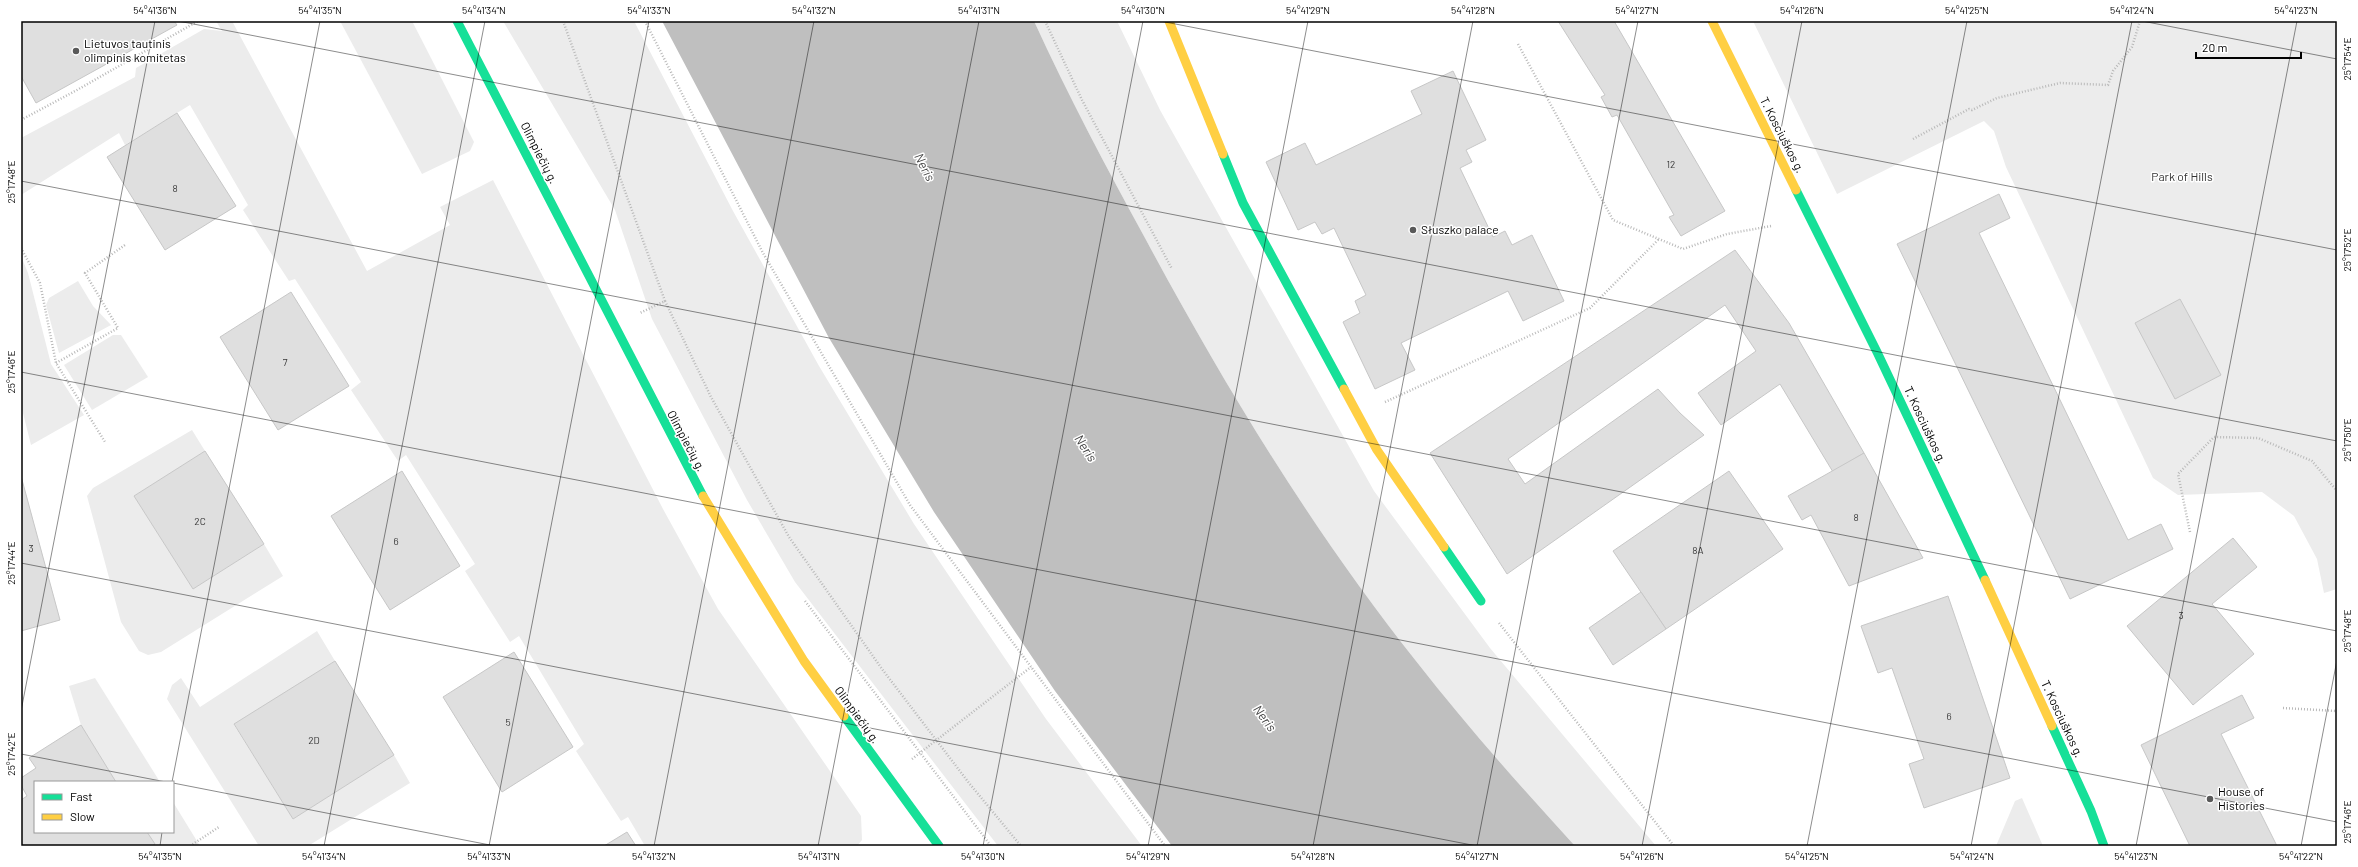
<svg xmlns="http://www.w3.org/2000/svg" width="2358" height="867" font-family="Barlow,sans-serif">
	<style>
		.green { fill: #ececec }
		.water { fill: #bfbfbf }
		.building { fill: #dfdfdf; stroke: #c7c7c7 }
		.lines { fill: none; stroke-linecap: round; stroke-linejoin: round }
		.path { stroke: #b9b9b9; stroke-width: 2.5; stroke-dasharray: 1 2; stroke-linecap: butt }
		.fast { stroke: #16e098; stroke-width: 9 }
		.slow { stroke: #ffcf43; stroke-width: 9 }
		.ticks { fill: none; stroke: #000; stroke-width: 1; stroke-opacity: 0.45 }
		.poi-dot { fill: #595959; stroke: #fff; stroke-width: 1.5 }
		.labels { text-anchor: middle; stroke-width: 3; stroke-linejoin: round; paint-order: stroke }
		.number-label { font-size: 10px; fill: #383838 }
		.poi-label { font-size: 12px; fill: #000; stroke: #fff; text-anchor: start }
		.street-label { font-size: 12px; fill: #000; stroke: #fff }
		.park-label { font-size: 12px; fill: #333; stroke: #fff }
		.water-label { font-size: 13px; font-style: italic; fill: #444; stroke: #fff }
		.neatline { fill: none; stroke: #000; stroke-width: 1.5 }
		.ticks-label { font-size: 10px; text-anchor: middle; fill: #000 }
	</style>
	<rect width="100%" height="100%" fill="#fff"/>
	<g class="green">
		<polygon points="216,21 232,21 367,271 450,225 440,207 493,180 663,509 718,609 861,816 862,840 857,846 645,846 628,817 621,821 576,751 584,744 519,636 510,642 465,571 475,564 406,455 398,461 351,390 361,382 295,279 289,281 243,210 248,205 190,105 125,145 119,133 21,195 21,138 135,77 136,68 204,29 222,31"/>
		<polygon points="340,21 412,21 474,142 470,151 422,174"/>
		<polygon points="503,21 634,21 733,211 819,366 914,524 1046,719 1142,846 998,846 795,582 747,500 652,319 615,210"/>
		<path d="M1034,21H1117L1160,110L1374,491L1490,648L1656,846H1575C1520,786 1466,725 1416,661C1312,530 1224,385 1145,238C1106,167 1068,95 1034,21Z"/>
		<polygon points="1753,21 2333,21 2337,27 2337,589 2324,593 2317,559 2294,516 2262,492 2178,495 2153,478 2006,167 1994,131 1984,121 1837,194"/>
		<polygon points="21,256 28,273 51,364 84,415 31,445 21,405"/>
		<polygon points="78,281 93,306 111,325 59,353 46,305 49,298"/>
		<polygon points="113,335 121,335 148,377 92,410 64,365"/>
		<polygon points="192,430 205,451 134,496 193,589 264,544 283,576 161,652 148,655 139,651 121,622 87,496 93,488"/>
		<polygon points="317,631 335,661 234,725 293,819 394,755 410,783 308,846 259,846 167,699 172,685 181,678 200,707"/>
		<polygon points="95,678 160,782 116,782 81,725 69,686"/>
		<polygon points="2022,798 2043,846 1996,846 2015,801"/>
		<polygon points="173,802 200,846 152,846 155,844 147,832 173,832"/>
	</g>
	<path class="water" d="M662,21H1034C1068,95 1106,167 1145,238C1224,385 1312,530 1416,661C1466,725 1520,786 1575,846H1172L1055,691L934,512L829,338Z"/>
	<g class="building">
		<polygon points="21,21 174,21 177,25 36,103 21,76"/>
		<polygon points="1558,21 1614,21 1725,211 1681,236 1669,217 1674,215 1617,115 1612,117 1601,97 1605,95"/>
		<polygon points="1453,71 1486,140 1466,150 1472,162 1460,168 1493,237 1505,231 1512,245 1532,235 1564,301 1523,321 1508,291 1401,343 1415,370 1375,389 1343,322 1360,313 1355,301 1366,295 1334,228 1322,234 1315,222 1298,230 1266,162 1305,143 1316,165 1422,114 1411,91"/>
		<polygon points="177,113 236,206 165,250 107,157"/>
		<polygon points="1999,194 2010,218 1979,233 2128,540 2161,524 2173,549 2070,599 1897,244"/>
		<polygon points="1735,250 1789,323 1864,453 1833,472 1780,384 1721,425 1698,393 1756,351 1725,305 1508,459 1525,484 1658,389 1680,413 1704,435 1507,574 1430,453"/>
		<polygon points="291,292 349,386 278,430 220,337"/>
		<polygon points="2180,299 2221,375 2175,399 2135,323"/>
		<polygon points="205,451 264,544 193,589 134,496"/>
		<polygon points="1864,453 1923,558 1849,586 1811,515 1802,520 1788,496"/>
		<polygon points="402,471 460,566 390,610 331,516"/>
		<polygon points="1729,471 1783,549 1666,629 1613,551"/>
		<polygon points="21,476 60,620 21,631"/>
		<polygon points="2233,538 2257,567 2212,604 2254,654 2193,705 2127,626"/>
		<polygon points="1641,592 1666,629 1613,665 1589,628"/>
		<polygon points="1948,596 2010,778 1924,808 1909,764 1924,759 1892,668 1878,673 1861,626"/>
		<polygon points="514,652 573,747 502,792 443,697"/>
		<polygon points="335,661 394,755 293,819 234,724"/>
		<polygon points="2242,695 2254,718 2221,734 2277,846 2190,846 2141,745"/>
		<polygon points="81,725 116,782 35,782 35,832 147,832 155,844 152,846 21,846 21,800 27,796 21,785 21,778 36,768 29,758"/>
		<polygon points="627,832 636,846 604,846"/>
	</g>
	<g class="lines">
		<g class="path">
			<polyline points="563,21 665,301 640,313"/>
			<polyline points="645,21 763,253 910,505 1165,846"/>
			<polyline points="1045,21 1082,100 1172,269"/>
			<polyline points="1518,44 1613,220 1683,249 1727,234 1771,226"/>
			<polyline points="21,120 77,90 198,21"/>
			<polyline points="1913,139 1969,109 1972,110 1997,98 2060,83 2108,85 2113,71 2132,47 2140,21"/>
			<polyline points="21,248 40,283 56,363 105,442"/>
			<polyline points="665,301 711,397 789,537 882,669 969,783 1021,846"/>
			<polyline points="56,363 118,328 85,273 125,245"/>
			<polyline points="1385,402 1590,308 1659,239"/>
			<polyline points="2190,532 2178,474 2214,437 2258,438 2312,461 2337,491"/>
			<polyline points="805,601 991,846"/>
			<polyline points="1499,623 1674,846"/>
			<polyline points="2283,708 2337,711"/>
			<polyline points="912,759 1031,667"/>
			<polyline points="190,846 219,827"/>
		</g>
		<g class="fast">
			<polyline points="457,21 703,496"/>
			<polyline points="1223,154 1243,203 1344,389"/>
			<polyline points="1796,190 1877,352 1985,580"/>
			<polyline points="1444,547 1481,601"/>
			<polyline points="844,716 939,846"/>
			<polyline points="2052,726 2091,811 2104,846"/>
		</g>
		<g class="slow">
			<polyline points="1169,21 1223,154"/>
			<polyline points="1712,21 1796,190"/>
			<polyline points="1344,389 1377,450 1444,547"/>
			<polyline points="703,496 804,661 844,716"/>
			<polyline points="1985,580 2052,726"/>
		</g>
	</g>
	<path class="ticks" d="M178,21L2337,441M1160,21L2337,250M2142,21L2337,59M21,181L2337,631M21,372L2337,822M21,563L1477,846M21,711L155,21M21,754L166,782M172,782L320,21M173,783L495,846M160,846L162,832M324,846L485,21M489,846L649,21M654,846L814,21M818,846L979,21M983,846L1143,21M1148,846L1308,21M1313,846L1473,21M1477,846L1638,21M1642,846L1802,21M1807,846L1967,21M1971,846L2132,21M2136,846L2297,21M2301,846L2337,660"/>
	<g class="poi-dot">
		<circle cx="76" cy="51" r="4"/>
		<circle cx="1413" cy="230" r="4"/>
		<circle cx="2210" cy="799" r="4"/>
	</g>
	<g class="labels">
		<g class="number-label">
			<text x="1671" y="168">12</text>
			<text x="175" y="192">8</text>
			<text x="285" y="366">7</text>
			<text x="1856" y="521">8</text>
			<text x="200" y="525">2C</text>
			<text x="396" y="545">6</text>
			<text x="31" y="552">3</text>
			<text x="1698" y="554">8A</text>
			<text x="2181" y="619">3</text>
			<text x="1949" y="720">6</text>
			<text x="508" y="726">5</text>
			<text x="314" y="744">2D</text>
		</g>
		<g class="poi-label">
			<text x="84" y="48">Lietuvos tautinis<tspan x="84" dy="14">olimpinis komitetas</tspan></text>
			<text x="1421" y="234">Słuszko palace</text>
			<text x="2218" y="796">House of<tspan x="2218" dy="14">Histories</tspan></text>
		</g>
		<g class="street-label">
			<text transform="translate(1782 135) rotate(63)" y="4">T. Kosciuškos g.</text>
			<text transform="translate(539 153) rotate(63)" y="4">Olimpiečių g.</text>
			<text transform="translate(1925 425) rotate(65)" y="4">T. Kosciuškos g.</text>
			<text transform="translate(686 441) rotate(62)" y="4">Olimpiečių g.</text>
			<text transform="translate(857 715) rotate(54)" y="4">Olimpiečių g.</text>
			<text transform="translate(2062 719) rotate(65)" y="4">T. Kosciuškos g.</text>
		</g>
		<g class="park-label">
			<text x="2182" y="181">Park of Hills</text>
		</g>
		<g class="water-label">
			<text transform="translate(925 167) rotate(63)" y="5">Neris</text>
			<text transform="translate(1086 448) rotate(57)" y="5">Neris</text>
			<text transform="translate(1265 718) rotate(54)" y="5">Neris</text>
		</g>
	</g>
	<rect width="2358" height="867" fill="none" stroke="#ffffff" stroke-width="44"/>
	<rect x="34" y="781" width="140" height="52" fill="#ffffff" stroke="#999999"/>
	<rect x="42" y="794" width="20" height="6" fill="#16e098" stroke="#999999"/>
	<text x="70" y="801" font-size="12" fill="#000000">Fast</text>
	<rect x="42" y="814" width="20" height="6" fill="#ffcf43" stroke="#999999"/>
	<text x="70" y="821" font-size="12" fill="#000000">Slow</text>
	<path d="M2196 52v6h105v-6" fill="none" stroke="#000000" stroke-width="2"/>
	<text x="2202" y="52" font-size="12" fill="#000000" stroke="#ffffff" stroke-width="3" paint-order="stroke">20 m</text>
	<rect x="22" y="22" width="2314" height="823" class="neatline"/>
	<g class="ticks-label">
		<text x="155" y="14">54°41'36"N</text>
		<text x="320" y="14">54°41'35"N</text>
		<text x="484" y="14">54°41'34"N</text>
		<text x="649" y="14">54°41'33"N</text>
		<text x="814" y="14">54°41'32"N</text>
		<text x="979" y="14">54°41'31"N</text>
		<text x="1143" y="14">54°41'30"N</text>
		<text x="1308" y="14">54°41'29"N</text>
		<text x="1473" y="14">54°41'28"N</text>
		<text x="1637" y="14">54°41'27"N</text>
		<text x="1802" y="14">54°41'26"N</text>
		<text x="1967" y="14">54°41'25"N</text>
		<text x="2132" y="14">54°41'24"N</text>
		<text x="2296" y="14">54°41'23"N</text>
		<text transform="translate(2347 59) rotate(-90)" y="4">25°17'54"E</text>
		<text transform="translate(11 182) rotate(-90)" y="4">25°17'48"E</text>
		<text transform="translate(2347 250) rotate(-90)" y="4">25°17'52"E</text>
		<text transform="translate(11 372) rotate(-90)" y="4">25°17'46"E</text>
		<text transform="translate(2347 440) rotate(-90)" y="4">25°17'50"E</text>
		<text transform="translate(11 563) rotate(-90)" y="4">25°17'44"E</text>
		<text transform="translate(2347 631) rotate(-90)" y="4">25°17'48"E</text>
		<text transform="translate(11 754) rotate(-90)" y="4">25°17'42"E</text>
		<text transform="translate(2347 822) rotate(-90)" y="4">25°17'46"E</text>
		<text x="160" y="860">54°41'35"N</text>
		<text x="324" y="860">54°41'34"N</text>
		<text x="489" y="860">54°41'33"N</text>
		<text x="654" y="860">54°41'32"N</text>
		<text x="819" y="860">54°41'31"N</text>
		<text x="983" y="860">54°41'30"N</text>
		<text x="1148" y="860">54°41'29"N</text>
		<text x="1313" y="860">54°41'28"N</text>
		<text x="1477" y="860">54°41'27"N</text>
		<text x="1642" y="860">54°41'26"N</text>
		<text x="1807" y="860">54°41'25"N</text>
		<text x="1972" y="860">54°41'24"N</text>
		<text x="2136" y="860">54°41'23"N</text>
		<text x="2301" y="860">54°41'22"N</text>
	</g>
</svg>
